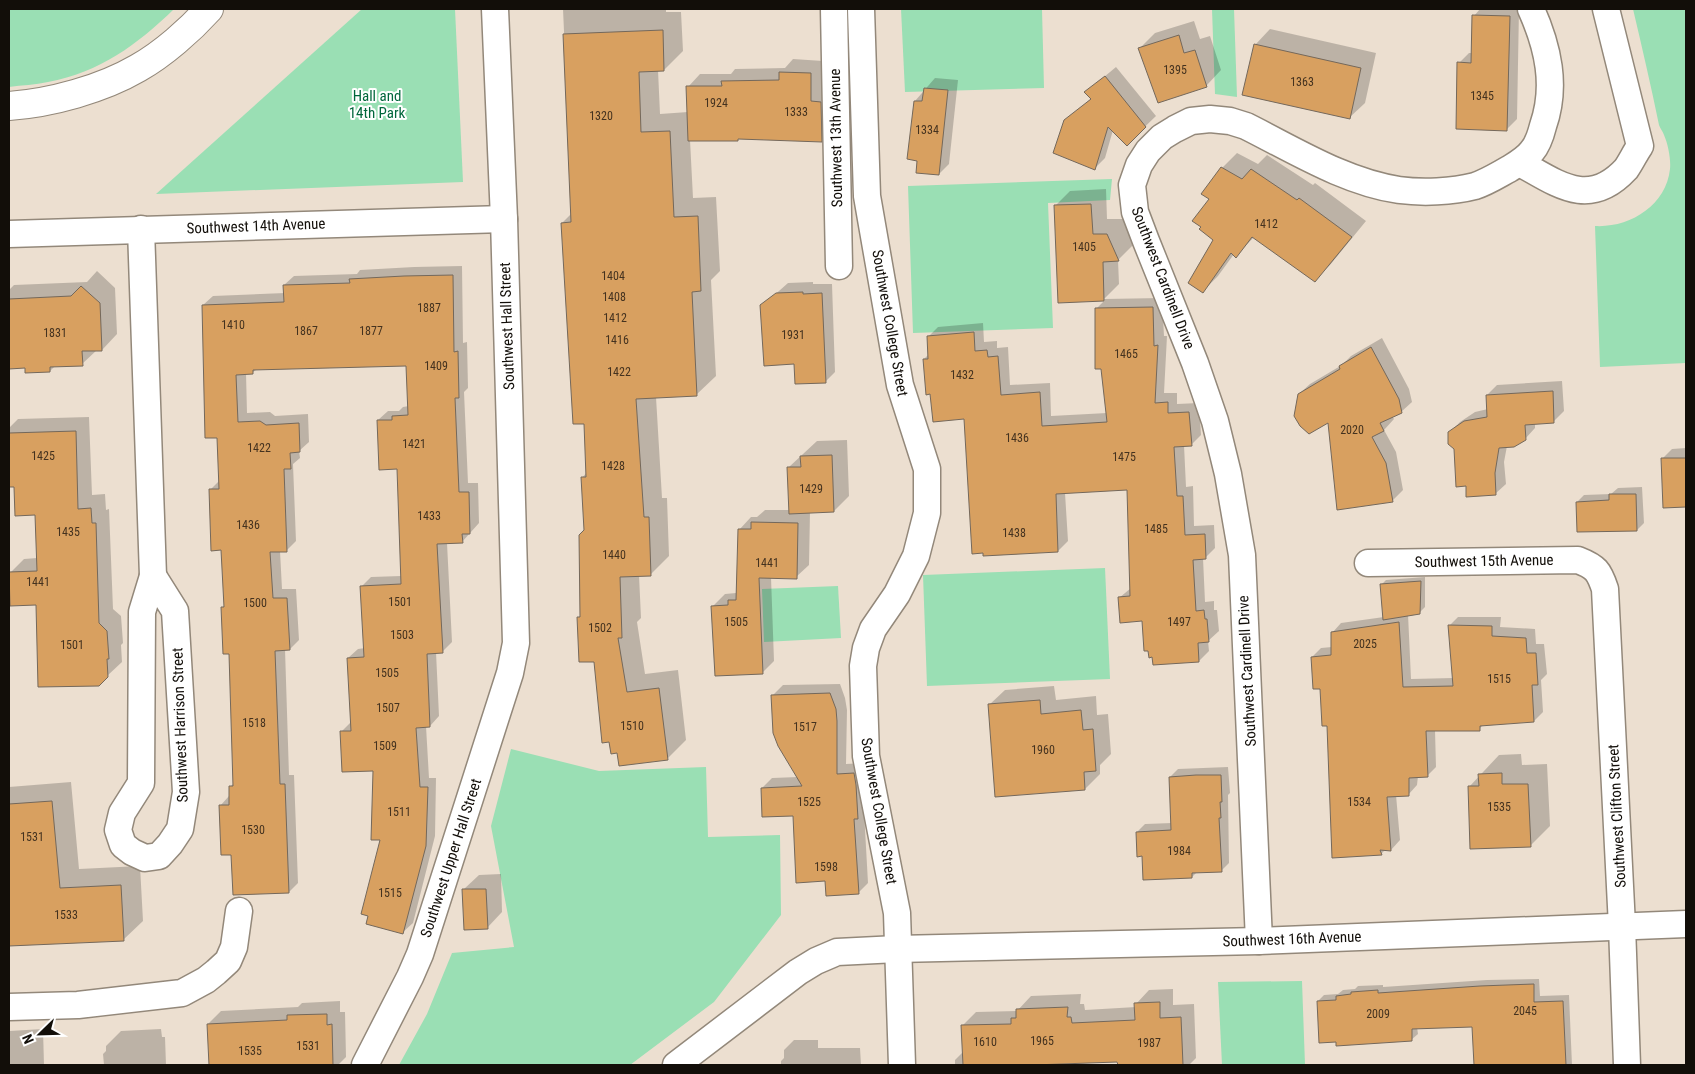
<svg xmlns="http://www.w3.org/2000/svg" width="1695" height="1074" font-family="'Roboto Condensed',sans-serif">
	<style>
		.green { fill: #9adfb4 }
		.shadow { fill: #0003 }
		.building { fill: #d8a060; stroke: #74685b }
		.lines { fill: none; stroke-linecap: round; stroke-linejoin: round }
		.street-casing { stroke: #93887a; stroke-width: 29 }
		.highway-casing { stroke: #93887a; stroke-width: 30 }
		.street { stroke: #fff; stroke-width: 26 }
		.highway { stroke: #fff; stroke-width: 28 }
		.labels { text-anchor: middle; stroke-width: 4; stroke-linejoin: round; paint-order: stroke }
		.number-label { font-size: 12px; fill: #44321f }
		.park-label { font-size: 15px; fill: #00663b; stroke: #fff }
		.street-label { font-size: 15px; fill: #120e09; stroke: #fff }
	</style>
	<rect width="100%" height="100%" fill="#ecdfd0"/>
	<g class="green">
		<path d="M9,9H174C137,45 100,72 48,82C35,85 22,85 9,87Z"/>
		<polygon points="362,9 455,9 463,182 156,194"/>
		<polygon points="901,9 1042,9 1044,88 905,92"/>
		<polygon points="1212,9 1234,9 1237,97 1215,94"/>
		<path d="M1633,9H1686V363L1600,367L1595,226C1629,228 1666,206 1670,169C1671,159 1668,144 1664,135C1663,132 1660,128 1659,125C1651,86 1642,47 1633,9Z"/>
		<polygon points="1112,179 1110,200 1048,203 1053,328 913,333 908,186"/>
		<polygon points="1105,568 1110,679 927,686 923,575"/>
		<polygon points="838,586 841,638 764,642 762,589"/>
		<polygon points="511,749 599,771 706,767 708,837 780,835 781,915 714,1002 630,1065 399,1065 427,1014 452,953 514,947 491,826"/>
		<polygon points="1302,981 1305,1065 1222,1065 1218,982"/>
	</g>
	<g class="shadow">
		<polygon points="563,9 666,9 666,12 681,12 683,51 664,70 658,70 660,114 688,112 688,87 700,74 731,74 735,69 785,68 793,59 823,61 834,128 821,140 739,138 737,140 690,140 693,198 716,197 720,271 711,280 716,376 696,395 656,397 662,498 667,498 669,556 650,575 639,575 641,618 637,622 645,674 678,670 686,740 667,759 595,660 578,618 582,614 585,530 582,478 587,472 585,423 562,223 572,213"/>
		<polygon points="1480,9 1519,9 1517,119 1506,130 1459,63 1469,53 1473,53 1474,16"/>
		<polygon points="1194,21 1200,39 1210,36 1221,70 1206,86 1139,49 1155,33"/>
		<polygon points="1270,29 1376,53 1365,103 1349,118 1255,45"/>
		<polygon points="1116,67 1156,116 1127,144 1113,130 1105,158 1095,168 1065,121 1092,98 1086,92"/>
		<polygon points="935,78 958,80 949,164 939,174 919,159 915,101"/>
		<polygon points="1237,153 1258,164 1267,155 1313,185 1315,183 1366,221 1330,265 1314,280 1254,237 1236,256 1234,254 1218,276 1203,291 1215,240 1211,199 1222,168"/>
		<polygon points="1106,189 1107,219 1123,219 1133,245 1118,260 1119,284 1104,299 1162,298 1164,336 1167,336 1164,393 1177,393 1177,404 1199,403 1201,435 1191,445 1184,445 1186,487 1193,486 1194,526 1214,525 1215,548 1205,558 1203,558 1205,602 1214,601 1214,610 1217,610 1219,631 1208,641 1209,651 1199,661 1144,620 1119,598 1131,588 1128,489 1065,493 1068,541 1058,551 984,554 965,418 931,393 924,359 929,354 928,337 938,327 983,323 984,342 997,341 997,348 1008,347 1010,385 1050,383 1051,416 1107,413 1096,309 1105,300 1059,302 1055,206 1070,191"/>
		<polygon points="462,266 463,343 467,342 468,388 464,392 468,483 478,483 479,523 462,542 447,543 452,642 442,652 436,652 439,716 430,726 426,726 429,778 436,778 435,836 413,923 403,932 381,839 374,769 341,732 351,722 348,658 358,649 365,648 361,587 371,577 401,576 398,468 378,420 388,411 399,411 403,407 409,406 407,365 257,369 252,373 246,373 247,413 270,412 275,416 308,414 309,442 299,451 300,458 293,464 296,541 286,551 280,551 282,589 296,589 299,640 290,649 285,649 289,775 294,775 298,883 289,892 232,853 220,806 229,796 230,787 235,782 230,653 222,608 225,605 222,549 210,490 220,480 218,437 203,305 213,296 285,293 284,285 294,276 357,274 360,270 414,267"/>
		<polygon points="97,271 115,288 117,334 102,350 97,350 82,364 56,365 50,371 26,367 9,368 9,290 14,285 87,282"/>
		<polygon points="813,282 813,284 832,284 835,372 825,382 795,363 762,306 788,283"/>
		<polygon points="1382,338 1409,389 1412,402 1401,412 1392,416 1394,419 1384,430 1396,452 1403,490 1393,500 1338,509 1329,421 1299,394 1310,384 1342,365 1351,356"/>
		<polygon points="1562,381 1564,411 1554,421 1535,423 1535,428 1525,439 1507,446 1504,462 1506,484 1495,494 1467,485 1449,433 1460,422 1475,412 1488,409 1487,395 1497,385"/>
		<polygon points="89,417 92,495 105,494 106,510 109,509 113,609 121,616 123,643 121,645 122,662 107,676 37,604 10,573 24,559 37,558 36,514 16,487 9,487 9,428 18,419"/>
		<polygon points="847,440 849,496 834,511 810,512 809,565 796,577 771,577 774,661 762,673 713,606 725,594 736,593 739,530 751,517 757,517 765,510 790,510 789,467 817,441"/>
		<polygon points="1686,448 1686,506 1664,507 1662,459 1672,449"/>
		<polygon points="1642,487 1644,523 1637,530 1577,502 1584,495 1611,494 1618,488"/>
		<polygon points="1425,577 1425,607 1420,612 1408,614 1411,679 1453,678 1449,626 1458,617 1501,617 1500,627 1535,629 1536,644 1544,644 1547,674 1541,680 1543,712 1534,721 1484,724 1479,729 1435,730 1436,767 1427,776 1418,776 1417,785 1408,795 1396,795 1400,840 1391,850 1386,849 1381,854 1329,724 1321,688 1312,657 1321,648 1332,647 1332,633 1341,623 1384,617 1381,585 1386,580"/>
		<polygon points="840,684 845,698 847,710 846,764 864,763 864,811 868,883 858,893 827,880 794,815 762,788 772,778 798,777 773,695 783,685"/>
		<polygon points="1054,686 1056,700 1096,696 1097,715 1108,714 1111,754 1100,765 1100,774 1085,789 989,705 1005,690"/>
		<polygon points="1521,754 1522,765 1547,764 1550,826 1531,845 1469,787 1499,755"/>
		<polygon points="1228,767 1230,793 1228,795 1229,863 1221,871 1197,872 1192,877 1137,832 1145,824 1172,823 1170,777 1178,769"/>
		<polygon points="71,782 79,869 140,866 143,921 123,940 9,945 9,787"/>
		<polygon points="501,874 502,912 487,928 463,890 479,875"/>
		<polygon points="1539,979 1540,996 1569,995 1572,1065 1475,1065 1473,1025 1417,1027 1418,1034 1411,1040 1338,1045 1318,1001 1324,995 1338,994 1343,990 1355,989 1358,986 1383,985 1383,987 1487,980"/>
		<polygon points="1173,989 1173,1005 1194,1004 1196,1058 1189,1065 1119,1065 1119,1060 1023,1065 955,1065 955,1060 963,1052 962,1026 976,1012 1017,1011 1031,996 1081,994 1080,1004 1084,1004 1085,1010 1136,1007 1136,1004 1149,990"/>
		<polygon points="340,1001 340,1012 345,1012 346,1057 338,1065 211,1065 208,1024 221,1011 298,1007 302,1003"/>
		<polygon points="43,1029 44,1065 9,1065 9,1031"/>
		<polygon points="161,1029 162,1037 165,1037 166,1065 104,1065 103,1054 106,1051 106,1046 121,1031"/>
		<polygon points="794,1040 818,1040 818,1048 860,1048 861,1065 781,1065 781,1061 784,1058 784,1050"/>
	</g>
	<g class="building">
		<polygon points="1472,15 1510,16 1507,131 1456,129 1457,62 1471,63"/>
		<polygon points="663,30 664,71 639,72 641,132 670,131 674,217 698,216 701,291 692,292 697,396 636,399 644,517 649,517 651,576 620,577 622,638 618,638 627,692 659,688 668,760 619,766 617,753 611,754 609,742 602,743 594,662 579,662 577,617 580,617 579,535 584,530 581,477 586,477 584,424 573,424 561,223 571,222 563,34"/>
		<polygon points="1179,35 1184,53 1195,50 1207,87 1158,103 1138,48"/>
		<polygon points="1254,44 1361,68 1350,119 1242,95"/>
		<polygon points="779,72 811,73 811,101 821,102 822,142 738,139 738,141 688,141 686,86 722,86 721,81 779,80"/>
		<polygon points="1105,76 1146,127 1127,146 1108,127 1095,170 1053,153 1064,120 1091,99 1084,92"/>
		<polygon points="924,88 948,90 939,175 916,173 917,161 907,159 914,101 922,101"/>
		<polygon points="1221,167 1242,179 1251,169 1297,200 1299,198 1352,237 1315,282 1252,237 1236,258 1231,253 1203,293 1188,283 1213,240 1199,229 1201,227 1192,221 1209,199 1201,194"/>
		<polygon points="1091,204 1093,234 1107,234 1119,261 1103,262 1104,301 1058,303 1054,205"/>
		<polygon points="453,275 454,352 458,351 459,398 455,398 459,492 469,492 470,534 462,534 463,543 437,544 443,653 427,654 430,727 416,728 420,787 428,787 426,846 403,934 366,924 368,916 361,914 380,840 371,840 373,771 342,772 340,731 351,731 347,658 364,657 360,586 401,584 397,469 379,470 377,420 392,420 392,416 408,415 406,366 253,370 253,374 236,375 238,422 260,421 266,425 299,423 300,452 290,453 291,469 284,469 287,552 270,552 273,598 287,598 290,650 275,651 280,784 285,784 289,893 233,895 231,855 221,855 219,805 229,805 229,786 233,786 229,654 223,654 221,607 224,607 221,550 211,551 209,489 219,489 217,438 205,438 202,305 284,302 283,285 350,283 349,279 404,276"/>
		<polygon points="81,286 100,303 102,351 82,351 83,366 50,367 50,372 25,373 25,368 9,369 9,299 71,296"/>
		<polygon points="803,292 803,294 822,293 826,383 795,384 794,364 764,366 760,305 776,293"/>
		<polygon points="1153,307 1154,346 1158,345 1155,403 1168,402 1168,413 1189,412 1192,446 1174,447 1177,496 1183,496 1185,535 1205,534 1206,559 1193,560 1196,611 1204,610 1205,619 1207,619 1209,642 1198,643 1199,662 1153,665 1152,657 1149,658 1148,651 1144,651 1142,621 1120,623 1118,597 1130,596 1127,490 1056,494 1058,552 983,556 983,553 972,554 964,419 933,422 930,394 926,395 923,359 928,359 927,336 974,332 975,351 987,350 988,357 998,356 1001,395 1040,392 1042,426 1107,422 1101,369 1095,369 1095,308"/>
		<polygon points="1371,347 1399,399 1402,413 1380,423 1384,431 1372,437 1386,463 1393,502 1337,510 1328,423 1309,434 1300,426 1294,416 1298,394 1340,369 1339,366"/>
		<polygon points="1553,391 1554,423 1525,425 1526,440 1514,447 1499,448 1495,473 1496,495 1466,497 1466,486 1456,487 1454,449 1448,444 1448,432 1464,421 1487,417 1486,395"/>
		<polygon points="76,431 78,509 91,508 92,523 96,523 99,623 107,631 109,659 107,659 108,677 99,686 38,687 36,605 10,606 9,572 37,571 35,515 15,516 14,487 9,487 9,433"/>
		<polygon points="832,455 834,512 789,514 787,467 801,467 800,456"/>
		<polygon points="1661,458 1686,458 1686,507 1663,508"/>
		<polygon points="1609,494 1636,494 1637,531 1577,532 1576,502 1609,500"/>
		<polygon points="751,522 798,523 797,579 759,578 763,674 715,676 711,606 728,605 728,600 736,600 738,529 751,529"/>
		<polygon points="1421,581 1420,614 1383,620 1380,584"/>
		<polygon points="1399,622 1403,687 1453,686 1448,625 1492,626 1492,636 1526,638 1527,653 1536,653 1538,685 1532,685 1534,722 1480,726 1480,731 1426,731 1428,777 1409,778 1409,796 1387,797 1391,851 1380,850 1382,855 1332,858 1327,726 1322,726 1320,689 1313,689 1311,657 1331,655 1331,632"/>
		<polygon points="830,693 836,709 837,721 837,774 854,773 856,785 858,819 854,819 859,894 826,896 825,881 796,883 793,816 762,817 761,788 802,786 778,746 773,733 771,695"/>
		<polygon points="1040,700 1041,714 1081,710 1083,730 1093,729 1096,771 1084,772 1085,790 995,797 988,704"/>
		<polygon points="1502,773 1502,784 1528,784 1531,847 1470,849 1468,786 1479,786 1478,774"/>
		<polygon points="1196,775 1221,775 1222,802 1220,802 1221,818 1219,818 1222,872 1192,873 1192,878 1143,880 1142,856 1137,857 1136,832 1171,830 1169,777"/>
		<polygon points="52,801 60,888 121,885 124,941 9,946 9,804"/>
		<polygon points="462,889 486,889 488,929 464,930"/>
		<polygon points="1534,984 1534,1002 1563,1001 1566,1065 1474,1065 1472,1027 1412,1029 1412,1041 1336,1046 1336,1042 1319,1043 1317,1001 1336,1000 1336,996 1351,994 1351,992 1378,990 1378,993 1480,986"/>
		<polygon points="1160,1002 1160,1018 1181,1017 1183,1065 1118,1065 1117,1062 1033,1065 963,1065 961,1025 1011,1024 1011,1018 1016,1018 1016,1009 1068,1007 1067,1017 1071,1017 1072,1023 1135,1020 1134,1003"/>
		<polygon points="327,1014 327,1025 332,1024 333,1065 209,1065 207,1024 287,1020 287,1015"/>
	</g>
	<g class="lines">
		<g class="street-casing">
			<g id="street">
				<polyline points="834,9 839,266"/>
				<polyline points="861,9 867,196 900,385 927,469 927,513 916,556 897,594 873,629 866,648 863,666 866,756 897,913 902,1065"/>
				<path d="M1520,163C1558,184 1589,209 1626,169C1631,162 1635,153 1640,146L1606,9"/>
				<polyline points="141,229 153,576"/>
				<polyline points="9,234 504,219"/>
				<path d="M1368,563L1578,560C1596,567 1599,571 1605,589L1622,926L1627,1065"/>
				<polygon points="153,576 175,611 186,792 180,829 170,844 159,856 145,858 132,852 123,845 118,830 122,813 141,783 142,612"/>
				<path d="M1259,941L1242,555L1228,474L1215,421L1195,363L1146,241L1135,212L1132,185L1139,165L1148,151L1162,137L1175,129L1191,121L1210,119L1230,121L1246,126C1294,150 1345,182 1399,190C1422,193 1452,192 1475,186C1487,182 1498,175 1509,169C1517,164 1526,159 1532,151C1538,144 1541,134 1543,126C1557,86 1548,47 1531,9"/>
				<polyline points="9,1007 78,1005 182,993 206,980 216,972 228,961 234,947 239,911"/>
				<polyline points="365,1065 410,977 420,954 510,673 516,643 504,219 495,9"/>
				<polyline points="676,1065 798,972 816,961 837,952 897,949 1259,941 1686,924"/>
			</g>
		</g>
		<g class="highway-casing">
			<path id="highway" d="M9,106C51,103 102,89 138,68C163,54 190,30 209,9"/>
		</g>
		<use href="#street" class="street"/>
		<use href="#highway" class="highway"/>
	</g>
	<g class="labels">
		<g class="number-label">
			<text x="1175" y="74">1395</text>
			<text x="1302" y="86">1363</text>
			<text x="1482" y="100">1345</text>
			<text x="716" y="107">1924</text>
			<text x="796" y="116">1333</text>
			<text x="601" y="120">1320</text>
			<text x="927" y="134">1334</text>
			<text x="1266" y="228">1412</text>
			<text x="1084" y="251">1405</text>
			<text x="613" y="280">1404</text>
			<text x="614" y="301">1408</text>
			<text x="429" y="312">1887</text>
			<text x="615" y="322">1412</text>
			<text x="233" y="329">1410</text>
			<text x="306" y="335">1867</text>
			<text x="371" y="335">1877</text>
			<text x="55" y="337">1831</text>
			<text x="793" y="339">1931</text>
			<text x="617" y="344">1416</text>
			<text x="1126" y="358">1465</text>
			<text x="436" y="370">1409</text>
			<text x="619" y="376">1422</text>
			<text x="962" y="379">1432</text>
			<text x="1352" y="434">2020</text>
			<text x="1017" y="442">1436</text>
			<text x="414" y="448">1421</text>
			<text x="259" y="452">1422</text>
			<text x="43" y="460">1425</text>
			<text x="1124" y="461">1475</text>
			<text x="613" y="470">1428</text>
			<text x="811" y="493">1429</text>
			<text x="429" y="520">1433</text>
			<text x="248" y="529">1436</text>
			<text x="1156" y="533">1485</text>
			<text x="68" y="536">1435</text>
			<text x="1014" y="537">1438</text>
			<text x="614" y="559">1440</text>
			<text x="767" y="567">1441</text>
			<text x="38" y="586">1441</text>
			<text x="400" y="606">1501</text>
			<text x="255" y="607">1500</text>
			<text x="736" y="626">1505</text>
			<text x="1179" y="626">1497</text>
			<text x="600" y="632">1502</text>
			<text x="402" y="639">1503</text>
			<text x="1365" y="648">2025</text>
			<text x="72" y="649">1501</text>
			<text x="387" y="677">1505</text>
			<text x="1499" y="683">1515</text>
			<text x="388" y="712">1507</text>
			<text x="254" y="727">1518</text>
			<text x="632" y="730">1510</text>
			<text x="805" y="731">1517</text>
			<text x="385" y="750">1509</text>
			<text x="1043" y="754">1960</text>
			<text x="809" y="806">1525</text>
			<text x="1359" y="806">1534</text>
			<text x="1499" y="811">1535</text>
			<text x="399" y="816">1511</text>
			<text x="253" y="834">1530</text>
			<text x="32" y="841">1531</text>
			<text x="1179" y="855">1984</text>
			<text x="826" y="871">1598</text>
			<text x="390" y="897">1515</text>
			<text x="66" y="919">1533</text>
			<text x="1525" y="1015">2045</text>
			<text x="1378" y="1018">2009</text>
			<text x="1042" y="1045">1965</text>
			<text x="985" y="1046">1610</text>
			<text x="1149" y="1047">1987</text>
			<text x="308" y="1050">1531</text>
			<text x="250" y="1055">1535</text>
		</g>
		<g class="park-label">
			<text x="377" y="101">Hall and<tspan x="377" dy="17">14th Park</tspan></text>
		</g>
		<g class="street-label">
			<text transform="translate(836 138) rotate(-91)" y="5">Southwest 13th Avenue</text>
			<text transform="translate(256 226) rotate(-2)" y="5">Southwest 14th Avenue</text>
			<text transform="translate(1163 278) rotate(69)" y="5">Southwest Cardinell Drive</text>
			<text transform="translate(890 323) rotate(80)" y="5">Southwest College Street</text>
			<text transform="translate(507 326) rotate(-92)" y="5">Southwest Hall Street</text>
			<text transform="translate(1484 561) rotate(-1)" y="5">Southwest 15th Avenue</text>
			<text transform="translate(1247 671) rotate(-93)" y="5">Southwest Cardinell Drive</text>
			<text transform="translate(180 725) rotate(-92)" y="5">Southwest Harrison Street</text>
			<text transform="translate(879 811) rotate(80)" y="5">Southwest College Street</text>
			<text transform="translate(1617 816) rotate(-93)" y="5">Southwest Clifton Street</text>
			<text transform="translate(451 858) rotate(-72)" y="5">Southwest Upper Hall Street</text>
			<text transform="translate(1292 939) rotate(-2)" y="5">Southwest 16th Avenue</text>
		</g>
	</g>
	<rect width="1695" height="1074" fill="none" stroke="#120e09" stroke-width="20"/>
	<g transform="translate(40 1034) rotate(247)" stroke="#ffffff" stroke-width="4" paint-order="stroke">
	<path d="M0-4L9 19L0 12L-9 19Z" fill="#120e09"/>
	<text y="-8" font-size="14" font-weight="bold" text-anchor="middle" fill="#120e09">N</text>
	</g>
</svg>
